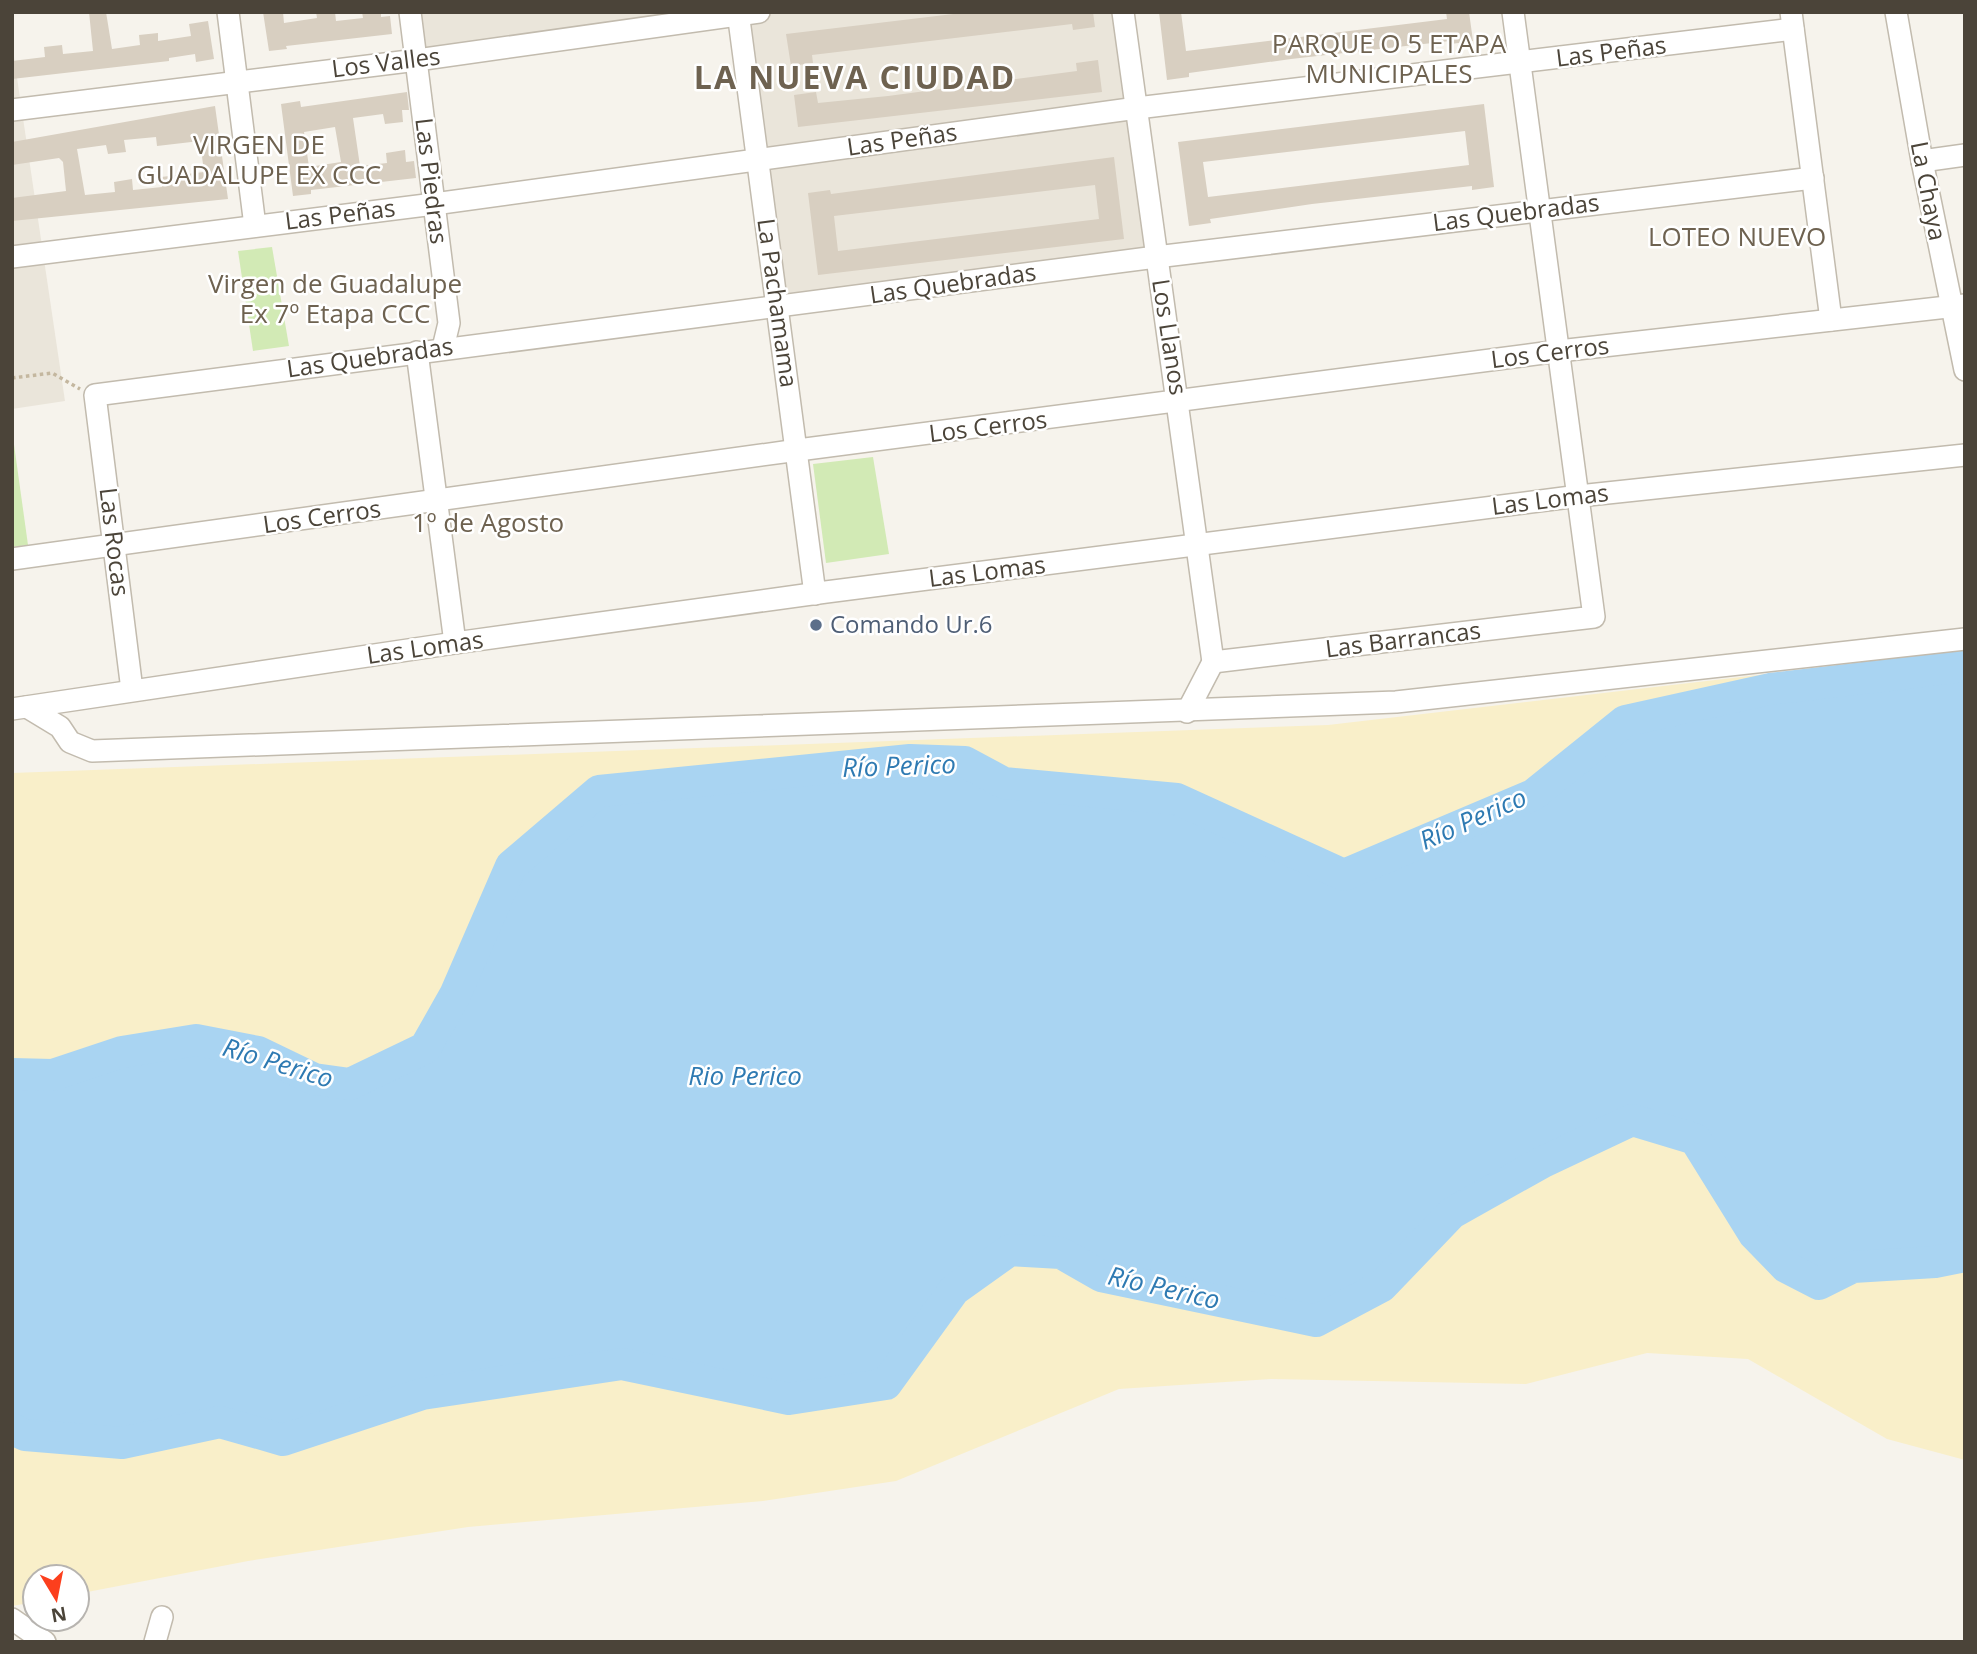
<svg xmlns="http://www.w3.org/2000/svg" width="1977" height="1654" font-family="'Open Sans',sans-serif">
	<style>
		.residential { fill: #eae5da }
		.green { fill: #d2eab5 }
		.sand { fill: #f9efc9 }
		.water { fill: #a9d4f2 }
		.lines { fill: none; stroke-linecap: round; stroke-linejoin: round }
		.river { stroke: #a9d4f2; stroke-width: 32 }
		.building { fill: #d8cfc1; fill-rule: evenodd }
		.minor-casing { stroke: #c2bbae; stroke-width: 24 }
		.path { stroke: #c4b79f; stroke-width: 3.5; stroke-dasharray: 3.5 3.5; stroke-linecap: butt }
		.minor { stroke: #fff; stroke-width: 21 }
		.service-dot { fill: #5c6f8a; stroke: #fff; stroke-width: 2.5 }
		.labels { text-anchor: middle; stroke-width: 5; stroke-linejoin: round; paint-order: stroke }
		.street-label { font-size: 24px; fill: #4b4439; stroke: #fff }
		.service-label { font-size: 24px; fill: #4e5e75; stroke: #fff; text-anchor: start }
		.neighbourhood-label { font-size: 26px; fill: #6e6250; stroke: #fff }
		.water-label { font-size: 26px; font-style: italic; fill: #2e7ab2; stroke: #fff }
		.district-label { font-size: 32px; font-weight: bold; letter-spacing: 2px; fill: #6e6250; stroke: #fff }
	</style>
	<rect width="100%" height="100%" fill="#f6f3ec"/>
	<g class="residential">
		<polygon points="418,12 701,12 423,50"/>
		<polygon points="746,12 1114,12 1146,251 786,301"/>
		<polygon points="12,44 65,401 12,409"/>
	</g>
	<g class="green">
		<polygon points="272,247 289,346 253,351 238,251"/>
		<polygon points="12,430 28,545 12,547"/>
		<polygon points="873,457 889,554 826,563 813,464"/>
	</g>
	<polygon class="sand" points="1965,651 1965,1460 1887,1439 1748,1359 1647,1353 1526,1384 1271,1379 1119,1389 896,1481 763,1501 468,1527 248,1561 77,1594 77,1577 35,1577 35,1602 12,1606 12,773 1328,725"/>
	<polygon class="water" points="1965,666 1965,1256 1935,1262 1853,1267 1819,1284 1786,1267 1754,1234 1695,1140 1632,1120 1543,1162 1452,1213 1382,1286 1316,1321 1101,1276 1061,1253 1010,1250 954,1290 886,1384 789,1399 622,1364 422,1394 283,1440 220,1422 122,1443 25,1435 12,1429 12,1074 53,1075 122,1052 196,1040 258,1052 314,1079 350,1084 425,1048 455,995 511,866 599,791 910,760 965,762 1004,783 1177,799 1294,855 1344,875 1533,795 1625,721 1770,689"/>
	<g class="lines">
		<g class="river">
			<polyline points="12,1074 53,1075 122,1052 196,1040 258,1052 314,1079 350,1084 425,1048 455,995 511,866 599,791 910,760 965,762 1004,783 1177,799 1344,875 1533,795 1625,721 1770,689 1965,666"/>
			<polyline points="12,1429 25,1435 122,1443 220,1422 283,1440 422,1394 622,1364 789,1399 886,1384 954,1290 1010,1250 1061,1253 1101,1276 1316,1321 1382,1286 1452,1213 1543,1162 1632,1120 1695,1139 1754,1234 1786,1267 1819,1284 1853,1267 1935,1262 1965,1256"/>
		</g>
	</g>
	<g class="building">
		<polygon points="89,12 106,12 112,49 140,45 139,35 158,33 158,41 191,36 189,24 208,21 214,59 196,62 195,54 169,58 169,61 12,79 12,61 45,57 44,47 62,45 63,54 93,51"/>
		<polygon points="263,12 283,12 284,23 317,18 316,12 335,12 336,21 363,18 362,12 381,12 381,17 390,16 392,34 286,46 287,49 269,51"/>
		<polygon points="970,12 1093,12 1095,27 1073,30 1072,24 812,55 813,63 791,66 786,34"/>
		<polygon points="1159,12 1181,12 1186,51 1447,19 1446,12 1469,12 1473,41 1451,44 1450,41 1291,59 1189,73 1189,77 1167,80"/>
		<polygon points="1098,60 1102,92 798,127 794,95 816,92 818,103 888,96 1077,71 1076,63"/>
		<path d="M407,92L409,110H402L403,122L385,124L383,114L353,118L360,166L387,163L386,153L405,150L406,162L414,161L416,178L311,190V194L293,196L281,104L300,101L301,107ZM335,127L341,162L309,167L304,132Z"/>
		<path d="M1484,104L1494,187L1472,190V186L1312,204L1210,219L1211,223L1189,226L1178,142ZM1465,131L1469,165L1208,197L1203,162Z"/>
		<path d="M215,106L228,199L12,221V198L66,191L63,162L59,158L12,165V142ZM156,137L157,146L200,141L204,172L161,177L162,187L133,190L132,179L114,182L115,192L85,195L77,149L106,145L108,154L126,152L124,140Z"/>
		<path d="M1114,157L1124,239L818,275L808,193L830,190L831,194ZM1095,185L1099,219L838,251L834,216Z"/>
	</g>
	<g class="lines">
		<g class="minor-casing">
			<g id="minor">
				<polyline points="228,12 255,226"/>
				<polyline points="410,12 449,323 443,348"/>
				<polyline points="738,12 815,594"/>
				<polyline points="1123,12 1213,662"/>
				<polyline points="1791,12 1831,320"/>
				<polyline points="1896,12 1922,161 1965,370"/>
				<polyline points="12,110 417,60 759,12"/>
				<polyline points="1922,161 1965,155"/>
				<polyline points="12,257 434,204 1137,108 1793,29"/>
				<polyline points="417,352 455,643"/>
				<polyline points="12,559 798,450 1559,351 1965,305"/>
				<polyline points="1213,662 1594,617 1513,12"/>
				<polyline points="132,690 95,395 1156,257 1813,178"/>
				<polyline points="27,707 60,727 70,742 92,751 1396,702 1965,639"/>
				<polyline points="12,709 455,643 826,592 1579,496 1965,455"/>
				<polyline points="1187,712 1213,662"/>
				<polyline points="12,1619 45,1642"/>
				<polyline points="155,1642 162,1617"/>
			</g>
		</g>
		<polyline class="path" points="12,378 52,373 80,389"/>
		<use href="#minor" class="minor"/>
	</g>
	<circle class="service-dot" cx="816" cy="625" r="7"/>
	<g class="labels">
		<g class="street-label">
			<text transform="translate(1611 52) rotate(-7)" y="8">Las Peñas</text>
			<text transform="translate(386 63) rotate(-7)" y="8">Los Valles</text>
			<text transform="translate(902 140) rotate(-8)" y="8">Las Peñas</text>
			<text transform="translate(431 181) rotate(83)" y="8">Las Piedras</text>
			<text transform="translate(1928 191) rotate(79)" y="8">La Chaya</text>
			<text transform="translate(1516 213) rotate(-7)" y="8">Las Quebradas</text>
			<text transform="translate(340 215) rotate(-7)" y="8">Las Peñas</text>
			<text transform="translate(953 284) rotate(-8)" y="8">Las Quebradas</text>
			<text transform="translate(777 303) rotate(82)" y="8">La Pachamama</text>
			<text transform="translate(1169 337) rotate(81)" y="8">Los Llanos</text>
			<text transform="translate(1550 353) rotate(-7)" y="8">Los Cerros</text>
			<text transform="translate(370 358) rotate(-8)" y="8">Las Quebradas</text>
			<text transform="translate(988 427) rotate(-7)" y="8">Los Cerros</text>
			<text transform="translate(1550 500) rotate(-7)" y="8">Las Lomas</text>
			<text transform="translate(322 517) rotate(-8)" y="8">Los Cerros</text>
			<text transform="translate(114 542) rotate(83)" y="8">Las Rocas</text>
			<text transform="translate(987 572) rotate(-7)" y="8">Las Lomas</text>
			<text transform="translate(1403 640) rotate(-7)" y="8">Las Barrancas</text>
			<text transform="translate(425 648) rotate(-8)" y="8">Las Lomas</text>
		</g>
		<g class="service-label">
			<text x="830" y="633">Comando Ur.6</text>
		</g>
		<g class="neighbourhood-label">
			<text x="1389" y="53">PARQUE O 5 ETAPA<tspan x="1389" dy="30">MUNICIPALES</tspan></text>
			<text x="259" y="154">VIRGEN DE<tspan x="259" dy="30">GUADALUPE EX CCC</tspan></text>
			<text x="1737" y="246">LOTEO NUEVO</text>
			<text x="335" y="293">Virgen de Guadalupe<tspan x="335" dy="30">Ex 7º Etapa CCC</tspan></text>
			<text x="488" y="532">1º de Agosto</text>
		</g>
		<g class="water-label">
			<text transform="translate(899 766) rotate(-2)" y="9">Río Perico</text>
			<text transform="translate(1473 819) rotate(-24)" y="9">Río Perico</text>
			<text transform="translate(278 1063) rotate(17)" y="9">Río Perico</text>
			<text x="745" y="1085">Rio Perico</text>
			<text transform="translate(1164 1288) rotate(13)" y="9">Río Perico</text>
		</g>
		<g class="district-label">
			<text x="855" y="89">LA NUEVA CIUDAD</text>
		</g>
	</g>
	<rect width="1977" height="1654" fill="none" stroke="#4b4439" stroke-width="28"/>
	<g transform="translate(56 1598) rotate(170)"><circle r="33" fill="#ffffff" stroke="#b7b4b0" stroke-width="2"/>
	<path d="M0-5L12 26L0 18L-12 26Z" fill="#fc3f1d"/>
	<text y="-10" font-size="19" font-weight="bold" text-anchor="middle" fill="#4b4439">N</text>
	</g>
</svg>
